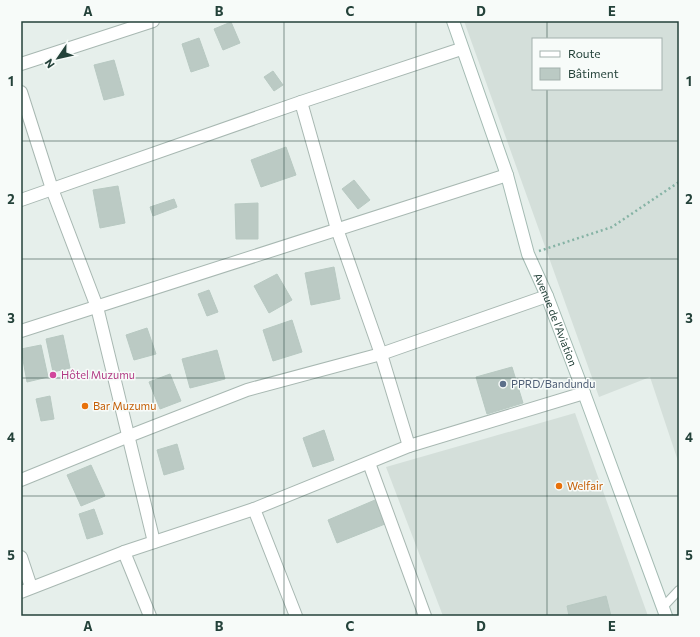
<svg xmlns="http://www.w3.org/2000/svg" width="700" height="637" font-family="Commissioner,sans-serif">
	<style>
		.built { fill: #d4dfda; fill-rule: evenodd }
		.building { fill: #bbcac4; stroke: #b8c9c2 }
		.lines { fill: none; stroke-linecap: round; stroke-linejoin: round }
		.lane-casing { stroke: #a8b8b2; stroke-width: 10 }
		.street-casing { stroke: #a8b8b2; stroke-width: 14 }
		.secondary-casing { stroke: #a4bbb3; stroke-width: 14 }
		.path { stroke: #86b3a5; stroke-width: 2.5; stroke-dasharray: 2 3; stroke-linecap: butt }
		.lane { stroke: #fff; stroke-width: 8 }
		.street { stroke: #fff; stroke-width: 12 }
		.secondary { stroke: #fff; stroke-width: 12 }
		.grid { fill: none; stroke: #24423a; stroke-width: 1; stroke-opacity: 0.55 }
		.hotel-dot { fill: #d1479c; stroke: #f7fbf9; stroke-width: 1.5 }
		.service-dot { fill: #5c6f8a; stroke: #f7fbf9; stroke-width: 1.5 }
		.food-dot { fill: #e8710a; stroke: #f7fbf9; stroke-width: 1.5 }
		.labels { text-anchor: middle; stroke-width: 3; stroke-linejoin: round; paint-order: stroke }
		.street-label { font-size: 11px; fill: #24423a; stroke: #f7fbf9 }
		.hotel-label { font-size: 11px; fill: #b23c85; stroke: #f7fbf9; text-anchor: start }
		.service-label { font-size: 11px; fill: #4e5e75; stroke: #f7fbf9; text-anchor: start }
		.food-label { font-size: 11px; fill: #c56008; stroke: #f7fbf9; text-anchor: start }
		.neatline { fill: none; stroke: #24423a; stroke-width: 1.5 }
		.grid-label { font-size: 13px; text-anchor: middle; font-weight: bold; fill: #24423a }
	</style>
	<rect width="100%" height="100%" fill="#e6efeb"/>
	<g class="built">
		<path d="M464,21H679V464L650,377L599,397ZM533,39H661V89H533Z"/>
		<polygon points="575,413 648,616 443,616 386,467"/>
	</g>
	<g class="building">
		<polygon points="231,22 240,43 223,50 214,29"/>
		<polygon points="199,38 209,66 191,72 182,44"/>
		<polygon points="114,60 124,95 104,100 94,65"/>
		<polygon points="273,71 283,85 274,91 264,77"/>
		<polygon points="286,147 296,175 261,187 251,160"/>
		<polygon points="354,180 370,200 358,209 342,189"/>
		<polygon points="118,186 125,223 100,228 93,190"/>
		<polygon points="174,199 177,207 153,216 150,207"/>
		<polygon points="258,203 258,239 236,239 235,204"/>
		<polygon points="334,267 340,299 311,305 305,273"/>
		<polygon points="277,274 292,300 269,313 254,286"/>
		<polygon points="209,290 218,312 207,316 198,294"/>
		<polygon points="292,320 302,352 273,361 263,330"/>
		<polygon points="147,328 156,354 134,360 126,335"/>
		<polygon points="63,335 70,368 53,372 46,339"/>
		<polygon points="41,345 48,377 27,382 21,349"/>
		<polygon points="217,350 225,379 190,388 182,359"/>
		<polygon points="512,367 523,403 487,414 476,377"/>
		<polygon points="170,374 181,401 160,409 149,382"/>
		<polygon points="50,396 54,419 41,421 36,399"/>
		<polygon points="324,430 334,460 313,467 303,438"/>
		<polygon points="177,444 184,469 164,475 157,450"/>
		<polygon points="91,465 105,496 81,506 67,475"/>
		<polygon points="375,500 385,524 337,543 328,520"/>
		<polygon points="94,509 103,534 87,539 79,514"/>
		<polygon points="606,596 611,616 569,616 567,606"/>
	</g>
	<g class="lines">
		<g class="lane-casing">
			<polyline id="lane" points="663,607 679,590"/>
		</g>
		<g class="street-casing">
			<g id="street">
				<polyline points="21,64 153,21"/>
				<polyline points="21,92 52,189 97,307 154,542"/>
				<polyline points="301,102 337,229 381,354 409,446"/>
				<polyline points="21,200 301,102 461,49"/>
				<polyline points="21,331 507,175"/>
				<polyline points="369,463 425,616"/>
				<polyline points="21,480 129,436 247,390 381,354 547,296"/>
				<polyline points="254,509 296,616"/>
				<polyline points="124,552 150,616"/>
				<polyline points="21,557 31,587"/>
				<polyline points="21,592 124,552 254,509 409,446 584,393"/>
			</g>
		</g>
		<g class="secondary-casing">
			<g id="secondary">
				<path id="s1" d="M453,21L507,175L528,254L547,296L584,393L666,616"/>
			</g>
		</g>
		<polyline class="path" points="539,251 612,227 679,182"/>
		<use href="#lane" class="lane"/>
		<use href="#street" class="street"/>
		<use href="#secondary" class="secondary"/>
	</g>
	<path class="grid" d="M153,21V616M284,21V616M416,21V616M547,21V39M547,89V616M21,141H679M21,259H679M21,378H679M21,496H679"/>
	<circle class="hotel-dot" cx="53" cy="375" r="4"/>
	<circle class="service-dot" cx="503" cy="384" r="4"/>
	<g class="food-dot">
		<circle cx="85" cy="406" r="4"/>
		<circle cx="559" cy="486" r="4"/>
	</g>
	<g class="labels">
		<g class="street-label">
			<text dy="4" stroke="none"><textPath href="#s1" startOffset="316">Avenue de l'Aviation</textPath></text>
		</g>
		<g class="hotel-label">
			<text x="61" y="379">Hôtel Muzumu</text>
		</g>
		<g class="service-label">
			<text x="511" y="388">PPRD/Bandundu</text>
		</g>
		<g class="food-label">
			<text x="93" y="410">Bar Muzumu</text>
			<text x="567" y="490">Welfair</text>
		</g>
	</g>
	<rect width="700" height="637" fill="none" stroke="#f7fbf9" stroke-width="44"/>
	<rect x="532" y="38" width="130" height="52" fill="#f7fbf9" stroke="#a3b1ad"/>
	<rect x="540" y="51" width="20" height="6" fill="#ffffff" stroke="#a3b1ad"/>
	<text x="568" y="58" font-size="12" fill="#24423a">Route</text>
	<rect x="540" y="68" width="20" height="12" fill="#bbcac4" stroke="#a3b1ad"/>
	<text x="568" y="78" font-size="12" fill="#24423a">Bâtiment</text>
	<g transform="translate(58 58) rotate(236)" stroke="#f7fbf9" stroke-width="3" paint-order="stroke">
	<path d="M0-3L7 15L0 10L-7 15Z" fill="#24423a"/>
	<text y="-6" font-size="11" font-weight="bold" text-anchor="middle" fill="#24423a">N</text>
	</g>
	<rect x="22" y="22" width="656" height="593" class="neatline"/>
	<g class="grid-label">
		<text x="88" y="16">A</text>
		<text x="219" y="16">B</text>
		<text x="350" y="16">C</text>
		<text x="481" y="16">D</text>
		<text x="612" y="16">E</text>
		<text x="11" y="86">1</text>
		<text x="689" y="86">1</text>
		<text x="11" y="204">2</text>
		<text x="689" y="204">2</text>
		<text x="11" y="323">3</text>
		<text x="689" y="323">3</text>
		<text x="11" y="442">4</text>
		<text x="689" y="442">4</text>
		<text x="11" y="560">5</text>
		<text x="689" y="560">5</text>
		<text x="88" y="631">A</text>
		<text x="219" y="631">B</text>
		<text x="350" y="631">C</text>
		<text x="481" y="631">D</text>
		<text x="612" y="631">E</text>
	</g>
</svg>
